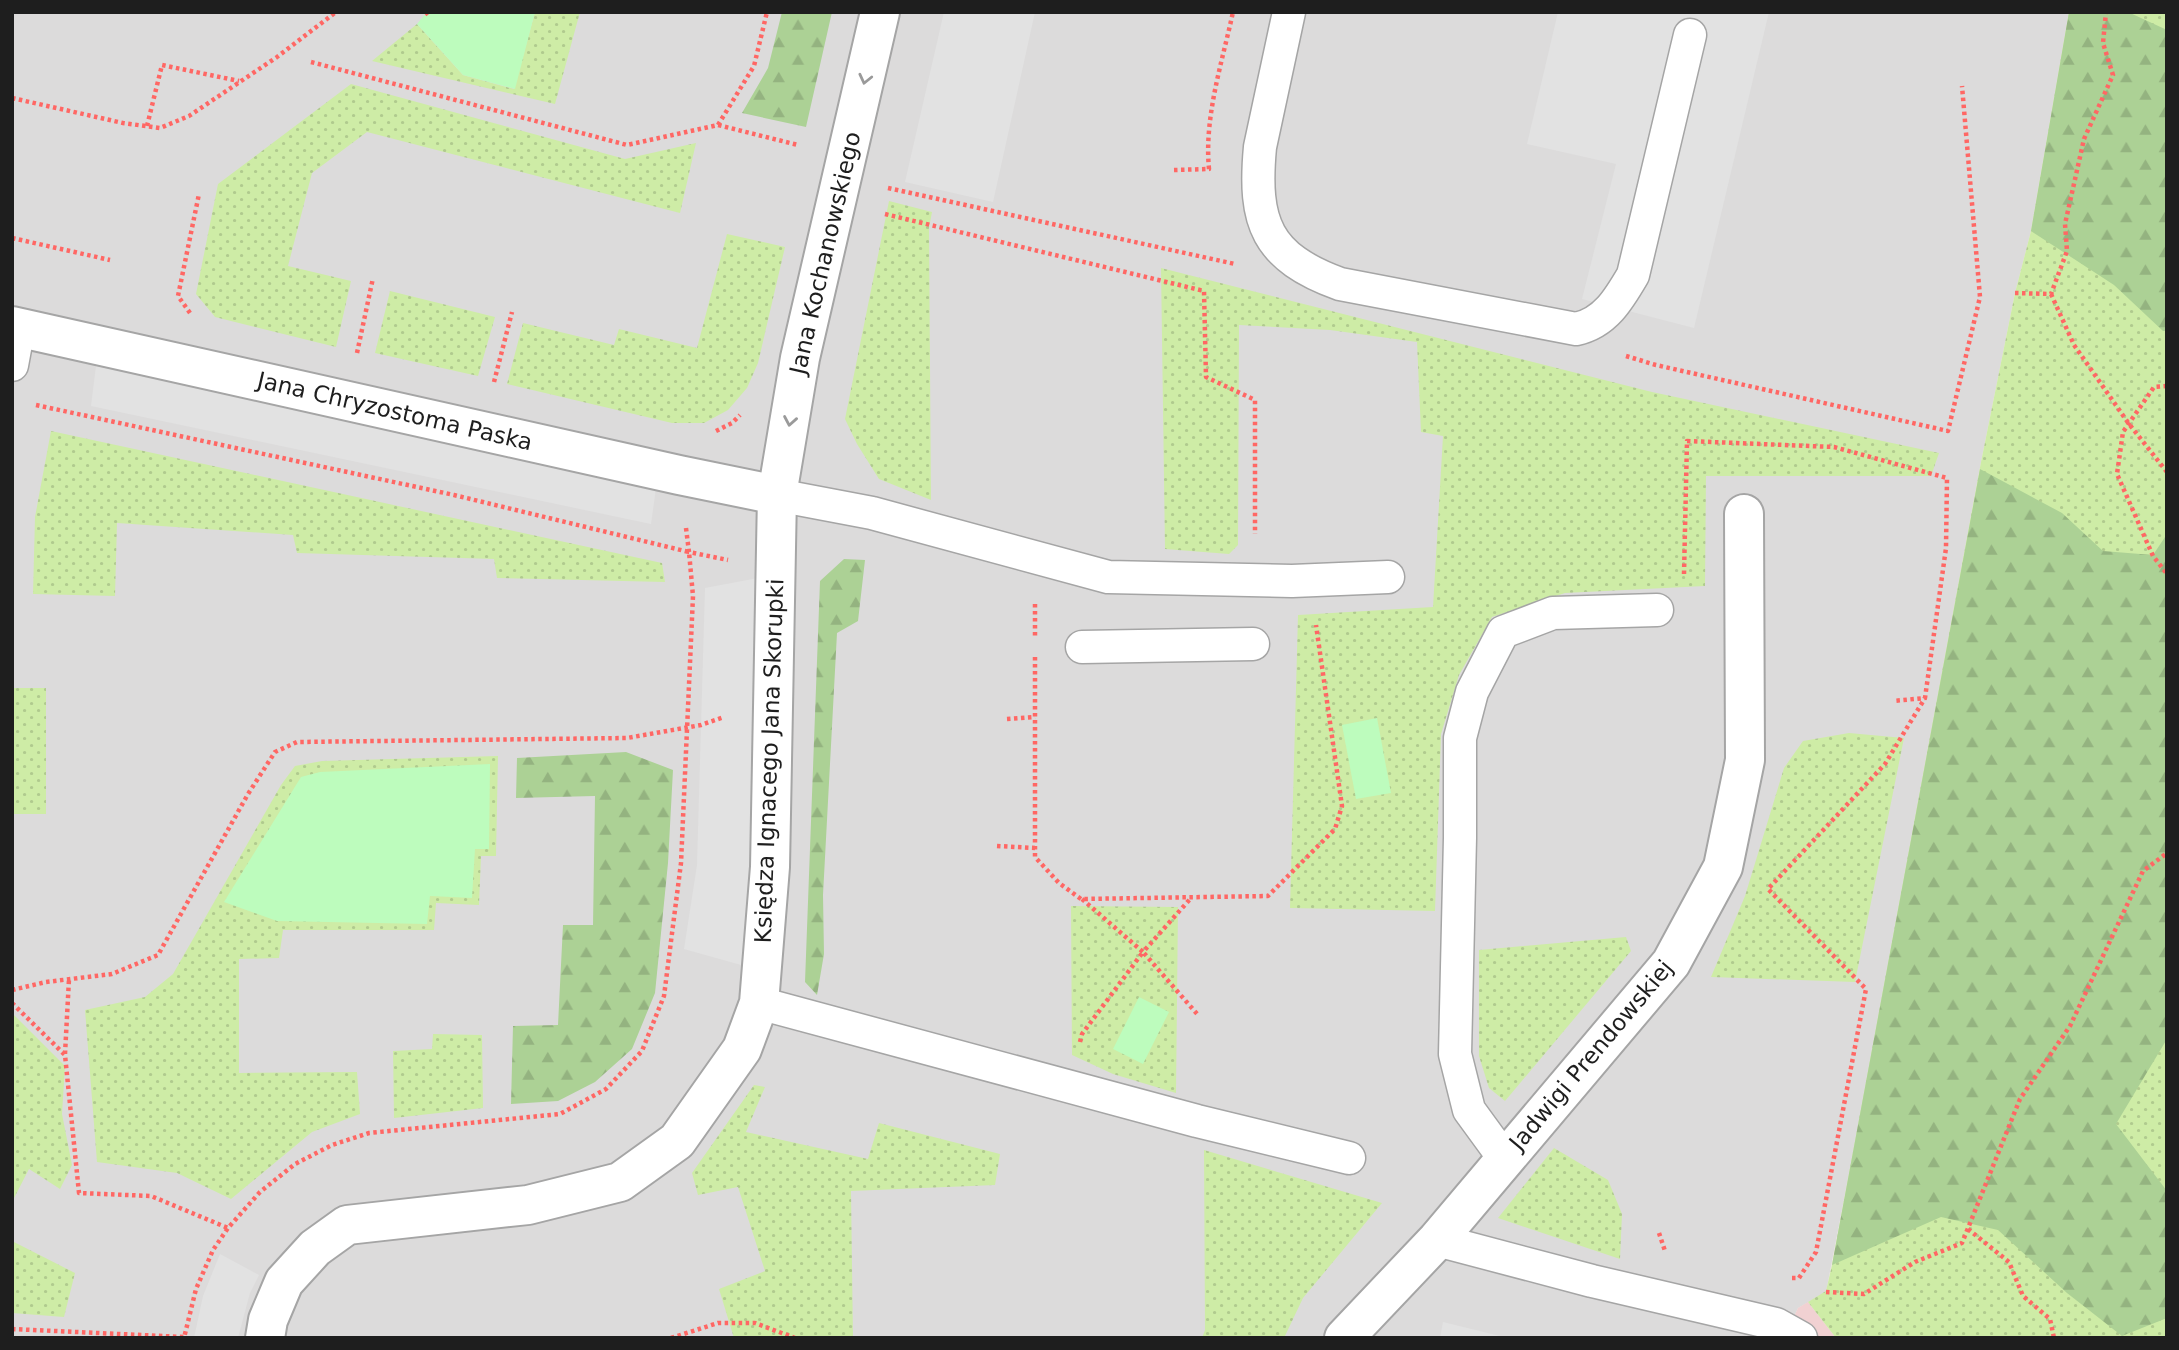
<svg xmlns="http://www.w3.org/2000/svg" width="2179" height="1350" font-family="'DejaVu Sans',sans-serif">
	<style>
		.residential { fill: #dcdbdb }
		.commercial { fill: #f1d1d2 }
		.grass { fill: url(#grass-dots) }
		.forest { fill: url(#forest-firs) }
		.park { fill: #bdfcbd }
		.parking { fill: #e2e2e2 }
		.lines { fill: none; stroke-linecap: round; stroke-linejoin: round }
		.lane-casing { stroke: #a5a5a5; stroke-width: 35 }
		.street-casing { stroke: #a5a5a5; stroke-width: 42 }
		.path { stroke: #ff6764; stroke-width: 4.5; stroke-dasharray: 3.5 3.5; stroke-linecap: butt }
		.lane { stroke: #fff; stroke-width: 32 }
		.street { stroke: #fff; stroke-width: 38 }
		.oneway { stroke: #9a9a9a }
		.labels { text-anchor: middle; stroke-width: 5; stroke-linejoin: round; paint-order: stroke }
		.street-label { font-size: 23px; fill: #1e1e1e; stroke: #fff }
	</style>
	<defs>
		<pattern id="grass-dots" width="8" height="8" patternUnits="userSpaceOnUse" patternTransform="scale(1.75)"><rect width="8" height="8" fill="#ceeca6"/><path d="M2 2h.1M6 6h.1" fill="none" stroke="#b0ca8e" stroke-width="1.8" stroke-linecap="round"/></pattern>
		<pattern id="forest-firs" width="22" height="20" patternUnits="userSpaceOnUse" patternTransform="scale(1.75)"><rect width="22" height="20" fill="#acd195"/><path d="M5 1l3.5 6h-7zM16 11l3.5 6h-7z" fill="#94b380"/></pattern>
	</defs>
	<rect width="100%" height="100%" fill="#efeae3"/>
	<polygon class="residential" points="12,12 2069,12 2031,231 2015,293 1981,462 1871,1061 1826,1292 1798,1308 1784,1338 12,1338"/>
	<polygon class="commercial" points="1808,1302 1836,1338 1784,1338 1798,1308"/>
	<g class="grass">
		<polygon points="535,12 580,12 555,104 372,61 417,24 463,75 514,89"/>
		<polygon points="2069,12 2167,12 2167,1338 1836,1338 1808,1302 1826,1291 1832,1265 1981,462 2015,293 2031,231"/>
		<polygon points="351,84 625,159 696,143 680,213 367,132 312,173 288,266 351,281 336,347 215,317 196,294 218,184"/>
		<polygon points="889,201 932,212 929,228 931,500 879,479 857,444 845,419"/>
		<polygon points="727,234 785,247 758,363 747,388 728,410 704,423 672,423 507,384 523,323 614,345 619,329 697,348"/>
		<polygon points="1161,268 1652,392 1939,453 1931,476 1706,476 1705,586 1565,593 1492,617 1459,675 1441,734 1435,911 1290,908 1298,615 1433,607 1443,436 1421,432 1417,342 1330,330 1239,325 1238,545 1229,554 1165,549"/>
		<polygon points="390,291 495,317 478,376 375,353"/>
		<polygon points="51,431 662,563 665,582 497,578 494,559 297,553 293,535 117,523 115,596 33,594 35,517"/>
		<rect x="12" y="688" width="34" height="126"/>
		<polygon points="1849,733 1904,738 1855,982 1711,977 1745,896 1784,768 1803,741"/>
		<polygon points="498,756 496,856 481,856 479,905 436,903 434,930 283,930 279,958 239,959 239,1073 357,1072 360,1114 312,1132 231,1199 177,1173 97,1162 85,1010 145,997 173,974 281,785 295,766 322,761"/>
		<polygon points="1071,906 1178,907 1176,1093 1113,1074 1072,1055"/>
		<polygon points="1626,937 1631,951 1505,1101 1489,1088 1479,1056 1479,950"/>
		<polygon points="12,1013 65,1066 62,1114 72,1165 60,1189 29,1169 12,1202"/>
		<polygon points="433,1034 482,1035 483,1108 394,1118 393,1051 432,1049"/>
		<polygon points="754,1085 765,1087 746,1132 868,1159 879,1123 1000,1154 995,1185 851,1191 853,1338 734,1338 719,1289 765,1271 738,1187 698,1195 692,1173"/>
		<polygon points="1554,1148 1608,1180 1622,1214 1620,1259 1498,1218"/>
		<polygon points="1204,1150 1382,1203 1303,1298 1284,1338 1202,1338 1205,1330"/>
		<polygon points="12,1241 75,1273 64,1317 12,1313"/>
	</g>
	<g class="forest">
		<polygon points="782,12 832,12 806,127 742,113 768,68"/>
		<polygon points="2069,12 2128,12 2167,30 2167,331 2163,331 2114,285 2031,231"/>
		<polygon points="1980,469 2062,513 2103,551 2153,555 2167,534 2167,1039 2116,1124 2167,1191 2167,1318 2122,1336 2067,1293 1998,1230 1941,1217 1832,1265"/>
		<polygon points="844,559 865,560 858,621 837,633 823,895 824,954 817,995 805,982 820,581"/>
		<polygon points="626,752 673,770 668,863 655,993 632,1049 595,1082 558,1101 511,1104 513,1026 558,1025 563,925 593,925 595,796 516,798 517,758"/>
	</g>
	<g class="park">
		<polygon points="427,12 535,12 515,89 463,75 417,24"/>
		<polygon points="1377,718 1391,793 1356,799 1342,725"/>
		<polygon points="490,764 489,849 475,849 472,898 430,896 427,924 277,921 224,902 301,777 320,772"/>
		<polygon points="1139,997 1169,1012 1143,1064 1113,1049"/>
	</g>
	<g class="parking">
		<polygon points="944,12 1035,12 993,202 905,182"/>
		<polygon points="1558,12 1769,12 1694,328 1582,299 1616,164 1527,144"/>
		<polygon points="96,366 656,488 651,524 91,406"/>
		<polygon points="758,578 754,867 741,965 684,949 697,865 705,588"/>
		<polygon points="220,1254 259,1275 250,1293 238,1338 194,1338 203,1296"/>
		<polygon points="1443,1322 1508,1338 1440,1338"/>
	</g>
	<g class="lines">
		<g class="lane-casing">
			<g id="lane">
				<path d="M1289,12L1260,147C1253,223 1266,257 1340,284L1576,329C1605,323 1619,299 1633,275L1690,35"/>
				<polyline points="12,365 19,327"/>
				<polyline points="777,495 872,513 1108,577 1292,581 1388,577"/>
				<polyline points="1082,647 1253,644"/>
				<polyline points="759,1003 1197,1121 1349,1158"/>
				<polyline points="1504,1158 1469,1110 1455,1054 1460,838 1460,738 1472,692 1503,632 1553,613 1657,610"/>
				<polyline points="1437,1240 1592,1281 1776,1324 1801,1338"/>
			</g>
		</g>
		<g class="street-casing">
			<g id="street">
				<polyline points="12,326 679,475 777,495"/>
				<polyline points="265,1338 268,1320 284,1282 315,1248 347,1225 528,1205 620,1182 677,1141 742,1049 759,1003 770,867 777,495 800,358 880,12"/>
				<polyline points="1344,1338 1437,1240 1671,963 1723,867 1745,760 1744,514"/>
			</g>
		</g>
		<g class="path">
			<polyline points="426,12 430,17"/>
			<polyline points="311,62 627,145 718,125 798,145"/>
			<polyline points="12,98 123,123 160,128 189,116 277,57 336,12"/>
			<polyline points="718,125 754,66 767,12"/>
			<polyline points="147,126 162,65 239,81"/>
			<path d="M1174,170L1209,169C1204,117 1222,63 1233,12"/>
			<polyline points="888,188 1235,264"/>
			<polyline points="885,214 1204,291 1206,377 1255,400 1255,534"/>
			<polyline points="12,238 110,260"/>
			<polyline points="2015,293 2051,294 2067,251 2065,224 2084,139 2113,75 2103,43 2106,12"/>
			<polyline points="2051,294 2074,345 2129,424 2167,472"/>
			<polyline points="190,313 178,296 199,194"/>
			<polyline points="357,353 373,278"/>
			<polyline points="1626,356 1656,365 1948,431 1980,297 1962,86"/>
			<polyline points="494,382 512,312"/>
			<polyline points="2167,386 2154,387 2123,432 2117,474 2153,556 2167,574"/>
			<polyline points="36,405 454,495 689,552 693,596 681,863 664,996 642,1051 606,1089 560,1114 369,1133 332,1145 295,1164 260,1192 228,1228 213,1250 196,1289 184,1338"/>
			<polyline points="716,431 732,423 740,415"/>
			<polyline points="686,528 689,552 728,560"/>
			<polyline points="1684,574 1687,441 1834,447 1947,478 1946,548 1925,698 1893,701"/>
			<polyline points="1035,604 1035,637"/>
			<polyline points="1035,657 1035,857 1059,883 1081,899 1268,896 1335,829 1342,806 1316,625"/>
			<polyline points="1007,719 1035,717"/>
			<polyline points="997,846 1035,848"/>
			<polyline points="1082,899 1143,952 1191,898"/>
			<polyline points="12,990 46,982 112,974 158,955 248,794 275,752 297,742 627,738 701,725 724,717"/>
			<polyline points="12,1003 65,1055 79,1193 151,1196 228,1228"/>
			<polyline points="1080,1042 1082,1034 1143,952 1198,1015"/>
			<polyline points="65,1054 69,979"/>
			<polyline points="1968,1229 2009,1262 2023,1296 2050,1319 2054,1338"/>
			<polyline points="1659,1233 1665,1251"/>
			<polyline points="1792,1278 1799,1278 1816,1252 1866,989 1768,889 1885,764 1925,698"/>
			<polyline points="1826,1292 1864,1294 1915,1262 1962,1243 2020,1099 2070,1026 2143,871 2167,853"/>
			<polyline points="12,1329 184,1337"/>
			<polyline points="671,1338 718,1323 755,1323 795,1338"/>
		</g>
		<use href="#lane" class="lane"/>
		<use href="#street" class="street"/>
	</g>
	<defs><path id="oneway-chevron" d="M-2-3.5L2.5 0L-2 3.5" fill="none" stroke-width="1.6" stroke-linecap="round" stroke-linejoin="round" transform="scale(1.75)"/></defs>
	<g class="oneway">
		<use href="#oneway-chevron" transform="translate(865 79) rotate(103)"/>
		<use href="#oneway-chevron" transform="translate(790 421) rotate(100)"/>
	</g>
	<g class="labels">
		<g class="street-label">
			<text transform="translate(825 253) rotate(-77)" y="8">Jana Kochanowskiego</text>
			<text transform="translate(395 411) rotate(13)" y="8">Jana Chryzostoma Paska</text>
			<text transform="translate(769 761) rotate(-88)" y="8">Księdza Ignacego Jana Skorupki</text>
			<text transform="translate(1591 1055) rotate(-50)" y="8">Jadwigi Prendowskiej</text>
		</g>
	</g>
	<rect width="2179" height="1350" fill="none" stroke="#1e1e1e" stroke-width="28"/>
</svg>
